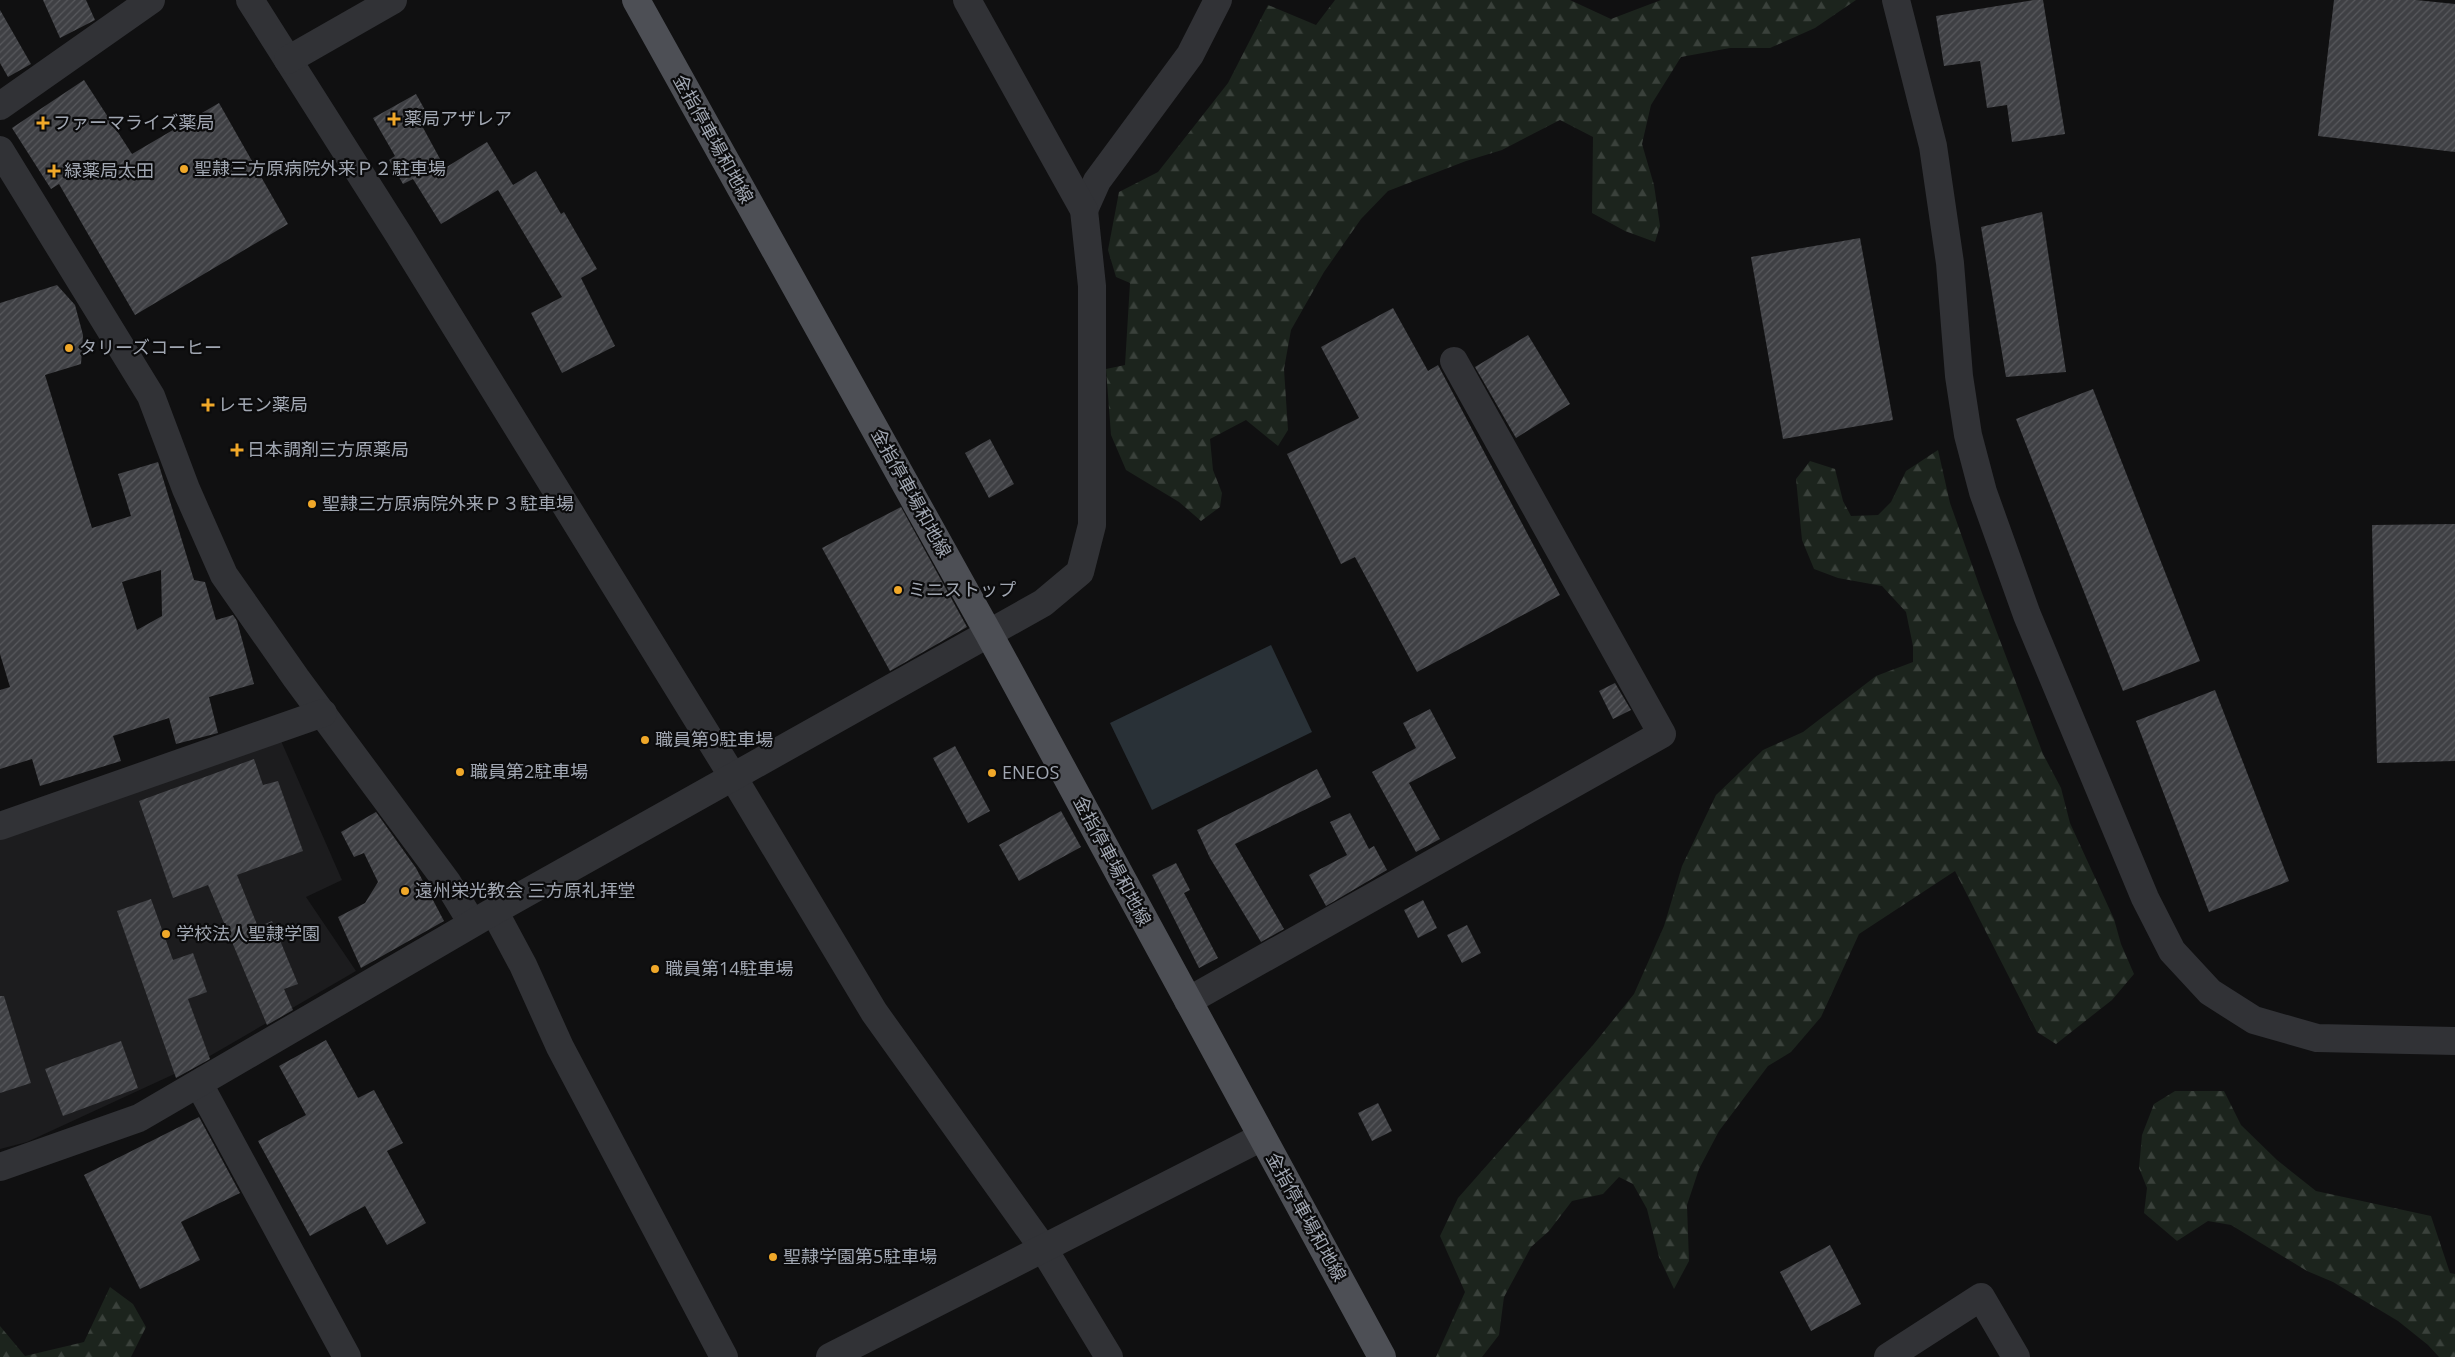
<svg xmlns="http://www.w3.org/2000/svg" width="2455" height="1357" font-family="'Open Sans','Noto Sans JP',sans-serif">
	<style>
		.built { fill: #1c1c1e }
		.forest { fill: url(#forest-firs) }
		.water { fill: #293137 }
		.building { fill: url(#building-hatch); fill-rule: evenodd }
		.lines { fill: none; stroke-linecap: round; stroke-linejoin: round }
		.minor { stroke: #313236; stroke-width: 28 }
		.major { stroke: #4d4f55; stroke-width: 28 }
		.poi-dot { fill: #f0a829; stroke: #0b0b0c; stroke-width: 2 }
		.labels { text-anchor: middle; stroke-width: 4.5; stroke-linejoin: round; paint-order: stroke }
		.poi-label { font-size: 18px; fill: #a1a7b2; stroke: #0b0b0c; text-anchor: start }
		.street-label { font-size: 18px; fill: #a1a7b2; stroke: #0b0b0c }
	</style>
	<defs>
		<pattern id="forest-firs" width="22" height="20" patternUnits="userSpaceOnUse" patternTransform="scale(1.25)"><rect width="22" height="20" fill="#1c241d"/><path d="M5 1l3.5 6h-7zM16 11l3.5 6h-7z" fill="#3a413b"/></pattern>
		<pattern id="building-hatch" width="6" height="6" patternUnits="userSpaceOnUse" patternTransform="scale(1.25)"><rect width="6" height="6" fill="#3f4044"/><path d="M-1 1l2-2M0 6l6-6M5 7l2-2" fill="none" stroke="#58595d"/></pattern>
	</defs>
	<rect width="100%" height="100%" fill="#101011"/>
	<polygon class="built" points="278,734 342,880 306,897 356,971 196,1064 27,1142 0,1149 0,826"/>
	<g class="forest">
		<polygon points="1335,0 1570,0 1611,19 1661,0 1856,0 1815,28 1770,48 1730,48 1681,57 1651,105 1642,144 1654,185 1660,226 1655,242 1625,231 1592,213 1593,137 1560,120 1502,150 1466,161 1388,191 1361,219 1324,272 1291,330 1284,369 1288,430 1278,446 1246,420 1210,439 1213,470 1222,493 1220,507 1201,521 1179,502 1126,470 1111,435 1106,369 1125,365 1130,283 1116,277 1108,250 1119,192 1158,172 1228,83 1268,5 1316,25"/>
		<polygon points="1938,450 1950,503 1982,593 2043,754 2061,788 2070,823 2114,919 2121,944 2134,974 2112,1000 2056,1044 2037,1032 1955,871 1859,934 1821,1017 1791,1052 1768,1066 1719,1131 1699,1169 1687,1205 1689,1261 1674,1289 1659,1257 1647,1209 1633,1184 1619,1177 1603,1194 1572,1201 1549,1231 1531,1247 1504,1297 1499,1335 1482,1357 1436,1357 1465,1292 1440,1236 1458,1198 1593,1045 1634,994 1664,926 1682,866 1716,795 1763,750 1803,732 1876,676 1913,662 1913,646 1906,612 1882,586 1838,578 1814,569 1802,540 1796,479 1810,461 1835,469 1843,501 1851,516 1878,515 1891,502 1906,471"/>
		<polygon points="2175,1091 2224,1091 2241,1125 2277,1160 2316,1191 2431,1216 2450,1273 2455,1274 2455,1357 2439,1357 2428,1345 2398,1321 2333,1282 2307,1271 2231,1225 2208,1221 2177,1241 2144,1213 2147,1188 2139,1168 2142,1135 2154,1104"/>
		<polygon points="110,1287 133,1304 146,1327 131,1357 0,1357 0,1326 25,1356 84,1342"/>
	</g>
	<polygon class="water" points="1271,645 1312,732 1152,810 1110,723"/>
	<g class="building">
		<polygon points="43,0 86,0 95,20 60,38"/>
		<polygon points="2034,0 2043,0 2065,134 2012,142 2007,105 1987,108 1980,61 1944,66 1936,16"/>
		<polygon points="2334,0 2416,0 2455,4 2455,152 2318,136"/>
		<polygon points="0,10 31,64 8,77 0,63"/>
		<polygon points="84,80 132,154 219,103 288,224 135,315 59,184 51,189 12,128"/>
		<polygon points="416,94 430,119 421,124 445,168 487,142 513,185 536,171 561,214 564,212 597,269 581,278 615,346 562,373 531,313 562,297 498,190 441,224 413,179 403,184 389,160 395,156 373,118"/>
		<polygon points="2042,212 2066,372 2006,377 1981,227"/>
		<polygon points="1860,238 1893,420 1783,439 1751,257"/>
		<path d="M57,285L75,305L83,335L81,364L45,375L92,528L131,516L118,474L158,462L194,580L205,582L216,620L233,615L237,621L254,684L209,697L218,733L176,744L169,718L113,736L121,761L40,786L32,759L0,769V690L10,687L0,654V303ZM161,570L162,616L137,630L122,582Z"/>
		<polygon points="1393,308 1428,371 1438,365 1560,595 1417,672 1355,557 1341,564 1287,454 1359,418 1321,347"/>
		<polygon points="1528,335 1570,404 1516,438 1475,367"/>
		<polygon points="2093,389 2200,661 2123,691 2016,419"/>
		<polygon points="990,439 1014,484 989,498 965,453"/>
		<polygon points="901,507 967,627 890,671 822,548"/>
		<polygon points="2455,524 2455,761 2377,763 2372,525"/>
		<polygon points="1615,683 1631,710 1613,719 1599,691"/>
		<polygon points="2215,690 2289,881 2209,912 2136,721"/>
		<polygon points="1430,709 1456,758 1409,783 1440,839 1416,852 1372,772 1416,748 1403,723"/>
		<polygon points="955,746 990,811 968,823 933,758"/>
		<polygon points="254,759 263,785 278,781 303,851 237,875 258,927 272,921 298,984 284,989 293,1010 267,1025 208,885 173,898 139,801"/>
		<polygon points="1317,769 1331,797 1235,844 1284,929 1261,942 1210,858 1197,830"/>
		<polygon points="1061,811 1081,847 1019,881 999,845"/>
		<polygon points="376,812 416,868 444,921 361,968 338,917 365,903 378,882 364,853 354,857 341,832"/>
		<polygon points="1350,813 1369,849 1374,846 1387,870 1326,906 1309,875 1347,855 1330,822"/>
		<polygon points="1176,863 1190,890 1184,893 1218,958 1199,968 1152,875"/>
		<polygon points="151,899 173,960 193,953 207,992 188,999 210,1059 176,1078 117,911"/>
		<polygon points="1423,900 1437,928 1418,938 1404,910"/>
		<polygon points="1467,925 1481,953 1462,963 1447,935"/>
		<polygon points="0,996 4,996 31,1083 0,1093"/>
		<polygon points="326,1040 358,1098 374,1090 403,1143 387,1151 426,1223 387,1245 365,1206 310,1236 258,1141 306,1115 279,1066"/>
		<polygon points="121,1041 138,1088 63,1116 45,1069"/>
		<polygon points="1378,1103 1392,1131 1372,1141 1358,1113"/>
		<polygon points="199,1117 240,1193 181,1222 200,1260 140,1289 84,1175"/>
		<polygon points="1830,1245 1861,1304 1811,1331 1780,1272"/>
	</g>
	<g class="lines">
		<g class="minor">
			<polyline points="250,0 399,235 733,777 874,1012 1043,1248 1109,1357"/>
			<polyline points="1896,0 1933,146 1950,263 1959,376 1968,435 1983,492 2027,615 2145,898 2172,951 2210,992 2254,1020 2317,1038 2455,1041"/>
			<polyline points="288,60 393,0"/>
			<polyline points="0,106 151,0"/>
			<polyline points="0,150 151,396 186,489 224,575 296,678 447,882 472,923"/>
			<polyline points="1084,210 1097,181 1190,55 1218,0"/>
			<polyline points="0,826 323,713"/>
			<polyline points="494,911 523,965 560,1047 724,1357"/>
			<polyline points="1188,1001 1662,734 1454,361"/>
			<polyline points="199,1084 347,1357"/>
			<polyline points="0,1167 139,1118 494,911 1043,603 1080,572 1092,525 1092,286 1084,210 967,0"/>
			<polyline points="830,1357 1262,1137"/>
			<polyline points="1888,1357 1981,1297 2016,1357"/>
		</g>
		<polyline class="major" points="636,0 989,634 1382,1357"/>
	</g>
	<g class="poi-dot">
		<path d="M391.5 111.5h5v5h5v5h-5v5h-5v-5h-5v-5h5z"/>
		<path d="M40.5 115.5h5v5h5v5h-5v5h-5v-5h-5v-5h5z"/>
		<circle cx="184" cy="169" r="5"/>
		<path d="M51.5 163.5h5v5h5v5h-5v5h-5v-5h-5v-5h5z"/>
		<circle cx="69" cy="348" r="5"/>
		<path d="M205.5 397.5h5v5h5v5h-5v5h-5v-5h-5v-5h5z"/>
		<path d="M234.5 442.5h5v5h5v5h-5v5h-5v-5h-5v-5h5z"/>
		<circle cx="312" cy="504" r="5"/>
		<circle cx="898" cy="590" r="5"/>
		<circle cx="645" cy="740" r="5"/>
		<circle cx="460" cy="772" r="5"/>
		<circle cx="992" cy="773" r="5"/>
		<circle cx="405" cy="891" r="5"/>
		<circle cx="166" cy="934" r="5"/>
		<circle cx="655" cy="969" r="5"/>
		<circle cx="773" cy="1257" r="5"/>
	</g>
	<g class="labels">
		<g class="poi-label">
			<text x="404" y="125">薬局アザレア</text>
			<text x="53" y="129">ファーマライズ薬局</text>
			<text x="194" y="175">聖隷三方原病院外来Ｐ２駐車場</text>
			<text x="64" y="177">緑薬局太田</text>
			<text x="79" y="354">タリーズコーヒー</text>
			<text x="218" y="411">レモン薬局</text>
			<text x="247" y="456">日本調剤三方原薬局</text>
			<text x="322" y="510">聖隷三方原病院外来Ｐ３駐車場</text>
			<text x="908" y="596">ミニストップ</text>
			<text x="655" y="746">職員第9駐車場</text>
			<text x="470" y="778">職員第2駐車場</text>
			<text x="1002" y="779">ENEOS</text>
			<text x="415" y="897">遠州栄光教会 三方原礼拝堂</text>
			<text x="176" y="940">学校法人聖隷学園</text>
			<text x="665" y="975">職員第14駐車場</text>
			<text x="783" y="1263">聖隷学園第5駐車場</text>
		</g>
		<g class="street-label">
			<text transform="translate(713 139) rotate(61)" y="6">金指停車場和地線</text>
			<text transform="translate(911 493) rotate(61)" y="6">金指停車場和地線</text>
			<text transform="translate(1112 861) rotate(62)" y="6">金指停車場和地線</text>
			<text transform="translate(1306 1217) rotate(61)" y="6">金指停車場和地線</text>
		</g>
	</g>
</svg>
